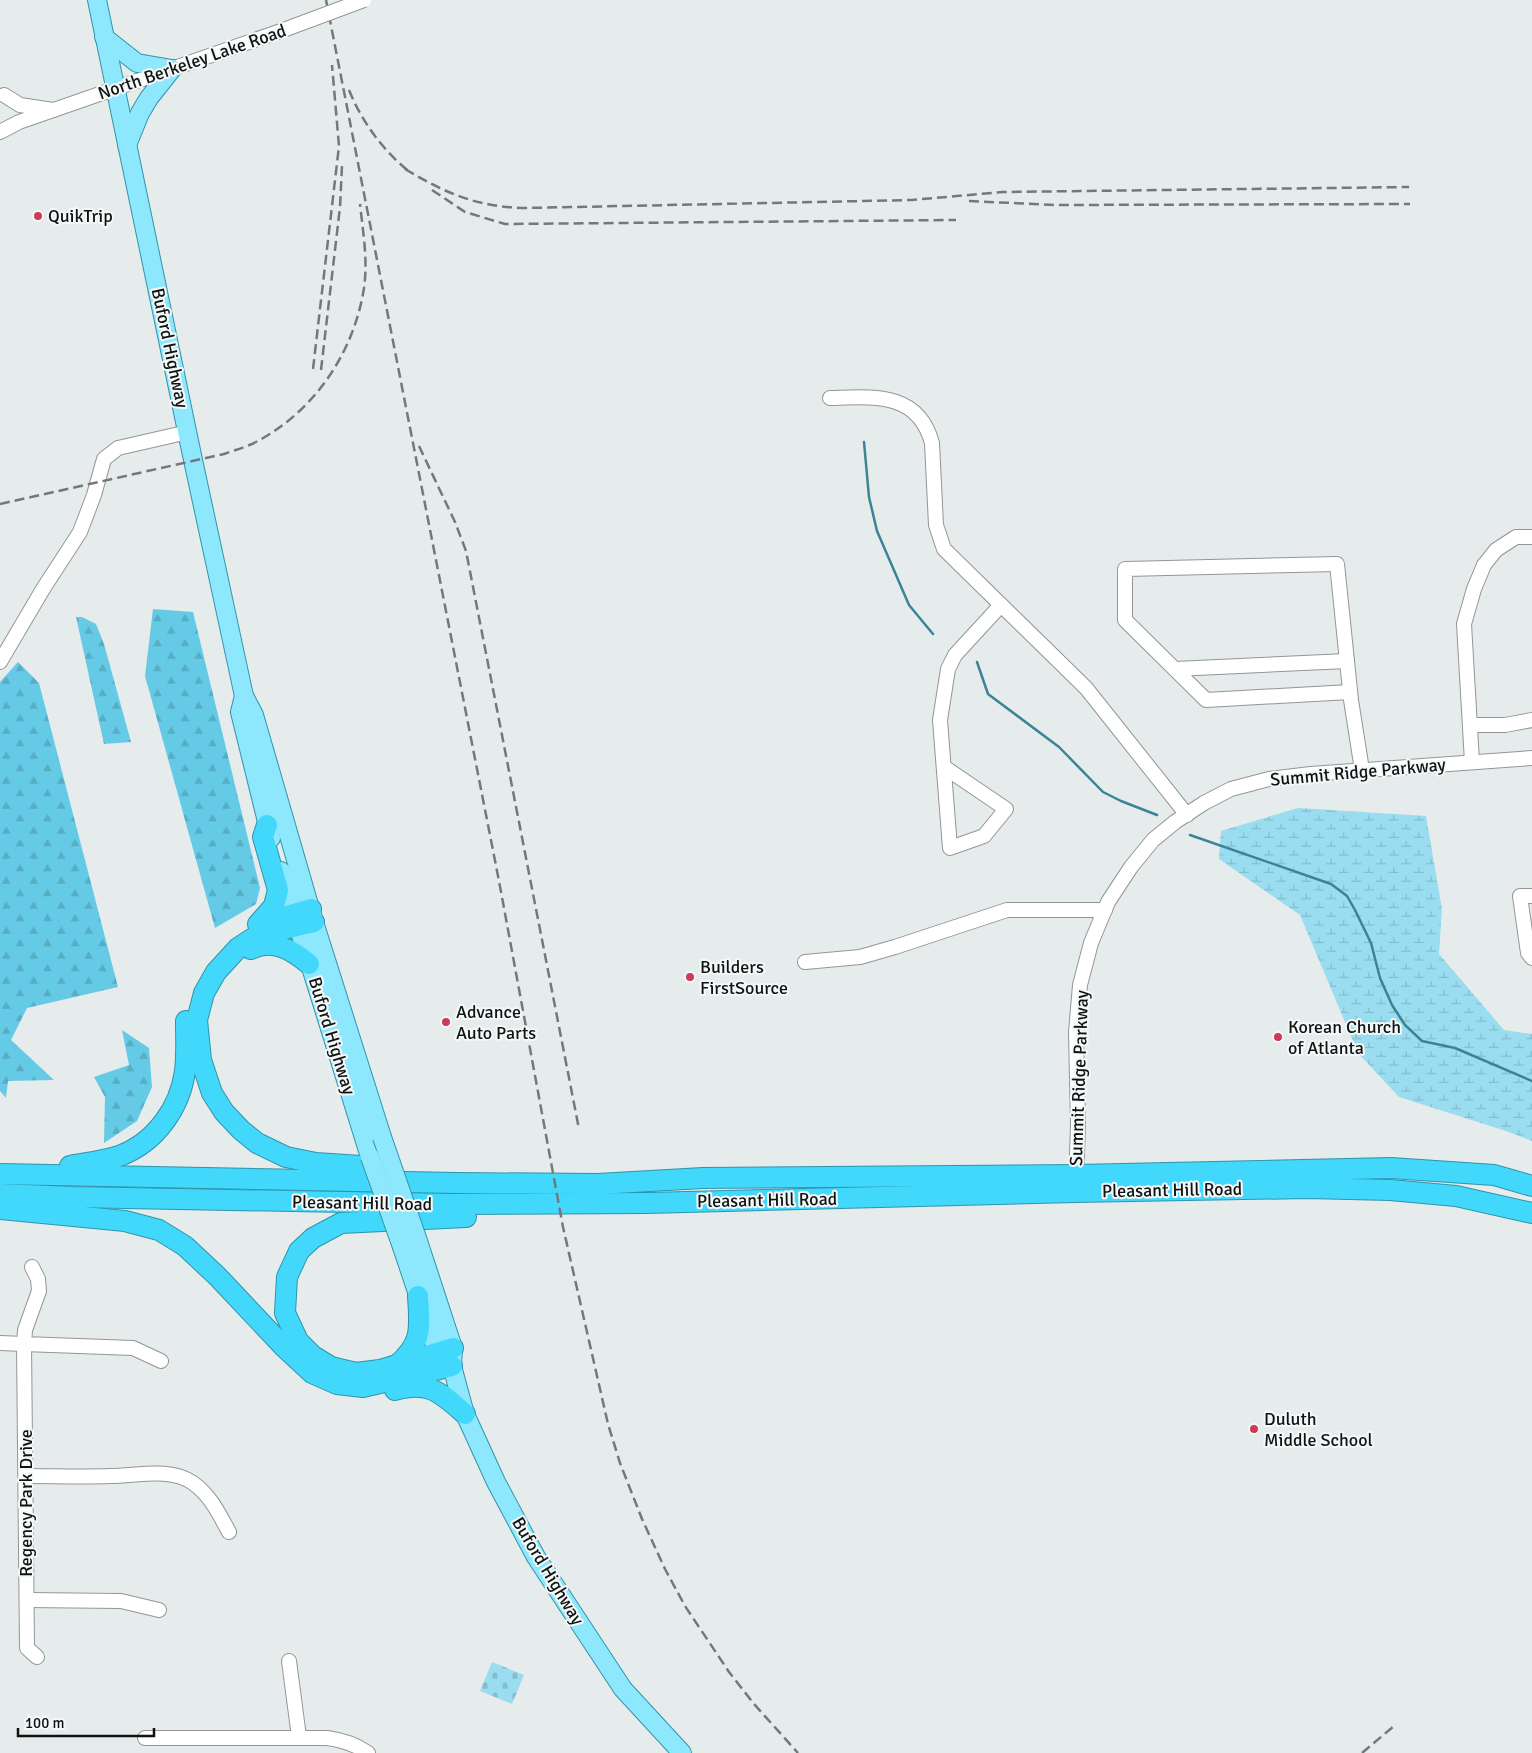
<svg xmlns="http://www.w3.org/2000/svg" width="1532" height="1753" font-family="Signika,sans-serif">
	<style>
		.forest { fill: url(#forest-firs) }
		.wetland { fill: url(#wetland-marsh) }
		.cemetery { fill: url(#cemetery-stones) }
		.lines { fill: none; stroke-linecap: round; stroke-linejoin: round }
		.stream { stroke: #3b8496; stroke-width: 2.5 }
		.minor-casing { stroke: #929697; stroke-width: 16 }
		.major-casing { stroke: #3193aa; stroke-width: 20 }
		.highway-casing { stroke: #3193aa; stroke-width: 22 }
		.minor { stroke: #fff; stroke-width: 14 }
		.major { stroke: #8ee8fd; stroke-width: 18 }
		.highway { stroke: #42d8fc; stroke-width: 20 }
		.rail { stroke: #757879; stroke-width: 2.5; stroke-dasharray: 10 5; stroke-linecap: butt }
		.minor-bridge-casing { stroke: #929697; stroke-width: 16; stroke-linecap: butt }
		.major-bridge-casing { stroke: #3193aa; stroke-width: 20; stroke-linecap: butt }
		.minor-bridge { stroke: #fff; stroke-width: 14 }
		.major-bridge { stroke: #8ee8fd; stroke-width: 18 }
		.poi-dot { fill: #cc3c53; stroke: #f3f8f9; stroke-width: 2 }
		.labels { text-anchor: middle; stroke-width: 4; stroke-linejoin: round; paint-order: stroke }
		.street-label { font-size: 18px; fill: #111313; stroke: #f3f8f9 }
		.poi-label { font-size: 18px; fill: #111313; stroke: #f3f8f9; text-anchor: start }
	</style>
	<defs>
		<pattern id="forest-firs" width="22" height="20" patternUnits="userSpaceOnUse" patternTransform="scale(1.25)"><rect width="22" height="20" fill="#65cae5"/><path d="M5 1l3.5 6h-7zM16 11l3.5 6h-7z" fill="#57adc4"/></pattern>
		<pattern id="wetland-marsh" width="20" height="14" patternUnits="userSpaceOnUse" patternTransform="scale(1.25)"><rect width="20" height="14" fill="#9addf0"/><path d="M1 5h8M5 5V1M11 12h8M15 12V8" fill="none" stroke="#84bdcd"/></pattern>
		<pattern id="cemetery-stones" width="16" height="16" patternUnits="userSpaceOnUse" patternTransform="scale(1.25)"><rect width="16" height="16" fill="#9addf0"/><path d="M2 7V4a2 2 0 0 1 4 0v3zM10 15v-3a2 2 0 0 1 4 0v3z" fill="#84bdcd"/></pattern>
	</defs>
	<rect width="100%" height="100%" fill="#e6ebec"/>
	<g class="forest">
		<polygon points="153,609 193,612 260,888 256,904 215,928 145,676"/>
		<polygon points="76,617 82,617 96,624 104,644 131,742 104,744"/>
		<polygon points="18,662 39,683 118,987 27,1008 11,1040 54,1080 8,1081 6,1098 0,1091 0,682"/>
		<polygon points="122,1030 149,1048 152,1087 137,1121 104,1143 105,1097 94,1077 129,1065"/>
	</g>
	<polygon class="wetland" points="1298,808 1426,816 1442,909 1439,954 1504,1030 1532,1034 1532,1141 1509,1132 1399,1097 1358,1053 1300,915 1219,859 1221,831"/>
	<polygon class="cemetery" points="492,1662 524,1675 512,1704 480,1691"/>
	<g class="lines">
		<g class="stream">
			<polyline points="864,442 869,497 877,531 909,605 933,634"/>
			<polyline points="977,662 988,694 1059,747 1103,792 1121,801 1157,815"/>
			<polyline points="1190,835 1331,884 1347,896 1355,910 1371,943 1380,978 1392,1005 1405,1025 1422,1041 1455,1048 1532,1081"/>
		</g>
		<g class="minor-casing">
			<g id="minor">
				<polyline points="4,95 20,105 53,110"/>
				<polyline points="0,132 19,122 278,32"/>
				<path d="M830,398C872,397 918,391 932,443L936,525L944,549L1086,688L1187,815"/>
				<polyline points="0,662 43,589 80,532 94,495 104,459 118,448 188,432"/>
				<polyline points="1175,669 1347,661"/>
				<path d="M1350,692L1206,700L1125,620V569L1337,564C1342,609 1346,655 1351,700L1362,770"/>
				<polyline points="1470,725 1505,725 1532,720"/>
				<polyline points="1472,762 1464,624 1474,589 1484,565 1496,550 1516,537 1532,537"/>
				<polyline points="944,767 1006,809 984,836 950,848 940,720 948,669 955,655 1001,605"/>
				<polyline points="1532,896 1520,896 1528,953 1532,958"/>
				<polyline points="805,962 860,957 895,947 1007,910 1105,910"/>
				<polyline points="1076,1183 1078,1125 1076,1032 1080,985 1091,943 1108,902 1131,867 1153,840 1175,822 1204,803 1231,789 1269,779 1311,774 1532,758"/>
				<polyline points="32,1267 38,1279 39,1291 25,1330 24,1344 133,1348 161,1361"/>
				<polyline points="0,1343 24,1344 27,1648 37,1657"/>
				<path d="M27,1476C55,1476 83,1477 111,1476C137,1476 170,1467 193,1483C211,1496 219,1514 229,1532"/>
				<polyline points="27,1600 121,1601 159,1610"/>
				<polyline points="289,1661 299,1737"/>
				<path d="M145,1738H327C343,1740 355,1744 368,1753"/>
			</g>
		</g>
		<g class="major-casing">
			<g id="major">
				<polyline points="97,0 193,460 244,696 254,715 314,922 382,1137"/>
				<polyline points="104,37 137,63 172,69"/>
				<polyline points="127,145 140,113 149,98 172,69"/>
				<polyline points="244,696 240,712 271,838"/>
				<polyline points="281,871 370,1157"/>
				<polyline points="418,1241 453,1348 452,1366 465,1414 496,1482 536,1557 623,1689 682,1753"/>
				<polyline points="402,1247 438,1354 448,1363"/>
			</g>
		</g>
		<g class="highway-casing">
			<g id="highway">
				<polyline points="260,922 274,906 278,890 263,837 267,825"/>
				<polyline points="314,922 258,935 238,948 216,972 204,993 197,1020 201,1060 212,1093 224,1112 241,1130 257,1143 286,1157 316,1163 391,1168"/>
				<polyline points="258,924 311,909"/>
				<path d="M251,949C273,938 292,950 309,964"/>
				<path d="M70,1166C86,1163 103,1161 119,1156C155,1143 180,1108 185,1071C187,1055 186,1037 186,1021"/>
				<polyline points="0,1174 456,1183 598,1184 703,1178 1076,1175 1391,1168 1494,1175 1532,1186"/>
				<polyline points="0,1194 73,1197 449,1204 647,1203 1075,1192 1307,1188 1390,1190 1456,1196 1532,1213"/>
				<polyline points="0,1209 125,1221 159,1230 185,1246 217,1276 284,1347 312,1373 337,1384 363,1387 452,1366"/>
				<polyline points="453,1348 380,1370 356,1373 331,1367 313,1356 298,1341 285,1313 287,1277 299,1251 313,1238 341,1223 466,1217"/>
				<path d="M396,1366C423,1343 420,1329 418,1296"/>
				<path d="M395,1390C429,1380 441,1393 465,1414"/>
			</g>
		</g>
		<use href="#minor" class="minor"/>
		<use href="#major" class="major"/>
		<use href="#highway" class="highway"/>
		<g class="rail">
			<polyline points="326,0 499,881 563,1227 608,1424 620,1463 642,1519 665,1569 685,1606 729,1672 754,1704 798,1753"/>
			<path d="M349,90C362,122 383,151 411,173"/>
			<path d="M405,169C447,194 477,207 526,208L912,200L1003,192L1409,187"/>
			<polyline points="432,190 465,212 505,224 956,220"/>
			<polyline points="969,201 1055,205 1410,204"/>
			<polyline points="313,369 339,146 332,65"/>
			<polyline points="321,370 340,207 342,166"/>
			<polyline points="419,446 455,522 466,551 579,1129"/>
			<path d="M0,504L224,454C235,450 246,447 256,442C315,411 354,352 364,288C368,260 363,232 360,204"/>
			<polyline points="1362,1753 1394,1726"/>
		</g>
		<g class="minor-bridge-casing">
			<polyline id="minor-bridge" points="278,32 364,0"/>
		</g>
		<g class="major-bridge-casing">
			<g id="major-bridge">
				<polyline points="382,1137 418,1241"/>
				<polyline points="370,1157 402,1247"/>
			</g>
		</g>
		<use href="#minor-bridge" class="minor-bridge"/>
		<use href="#major-bridge" class="major-bridge"/>
	</g>
	<g class="poi-dot">
		<circle cx="38" cy="216" r="5"/>
		<circle cx="690" cy="977" r="5"/>
		<circle cx="446" cy="1022" r="5"/>
		<circle cx="1278" cy="1037" r="5"/>
		<circle cx="1254" cy="1429" r="5"/>
	</g>
	<g class="labels">
		<g class="street-label">
			<text transform="translate(192 62) rotate(-19)" y="6">North Berkeley Lake Road</text>
			<text transform="translate(170 348) rotate(78)" y="6">Buford Highway</text>
			<text transform="translate(1358 772) rotate(-5)" y="6">Summit Ridge Parkway</text>
			<text transform="translate(332 1036) rotate(73)" y="6">Buford Highway</text>
			<text transform="translate(1079 1078) rotate(-88)" y="6">Summit Ridge Parkway</text>
			<text transform="translate(1172 1190) rotate(-1)" y="6">Pleasant Hill Road</text>
			<text transform="translate(767 1200) rotate(-1)" y="6">Pleasant Hill Road</text>
			<text transform="translate(362 1203) rotate(1)" y="6">Pleasant Hill Road</text>
			<text transform="translate(26 1503) rotate(-90)" y="6">Regency Park Drive</text>
			<text transform="translate(548 1571) rotate(59)" y="6">Buford Highway</text>
		</g>
		<g class="poi-label">
			<text x="48" y="222">QuikTrip</text>
			<text x="700" y="973">Builders<tspan x="700" dy="21">FirstSource</tspan></text>
			<text x="456" y="1018">Advance<tspan x="456" dy="21">Auto Parts</tspan></text>
			<text x="1288" y="1033">Korean Church<tspan x="1288" dy="21">of Atlanta</tspan></text>
			<text x="1264" y="1425">Duluth<tspan x="1264" dy="21">Middle School</tspan></text>
		</g>
	</g>
	<path d="M18 1728v8h136v-8" fill="none" stroke="#111313" stroke-width="2.5"/>
	<text x="25" y="1728" font-size="15" fill="#111313" stroke="#f3f8f9" stroke-width="4" paint-order="stroke">100 m</text>
</svg>
